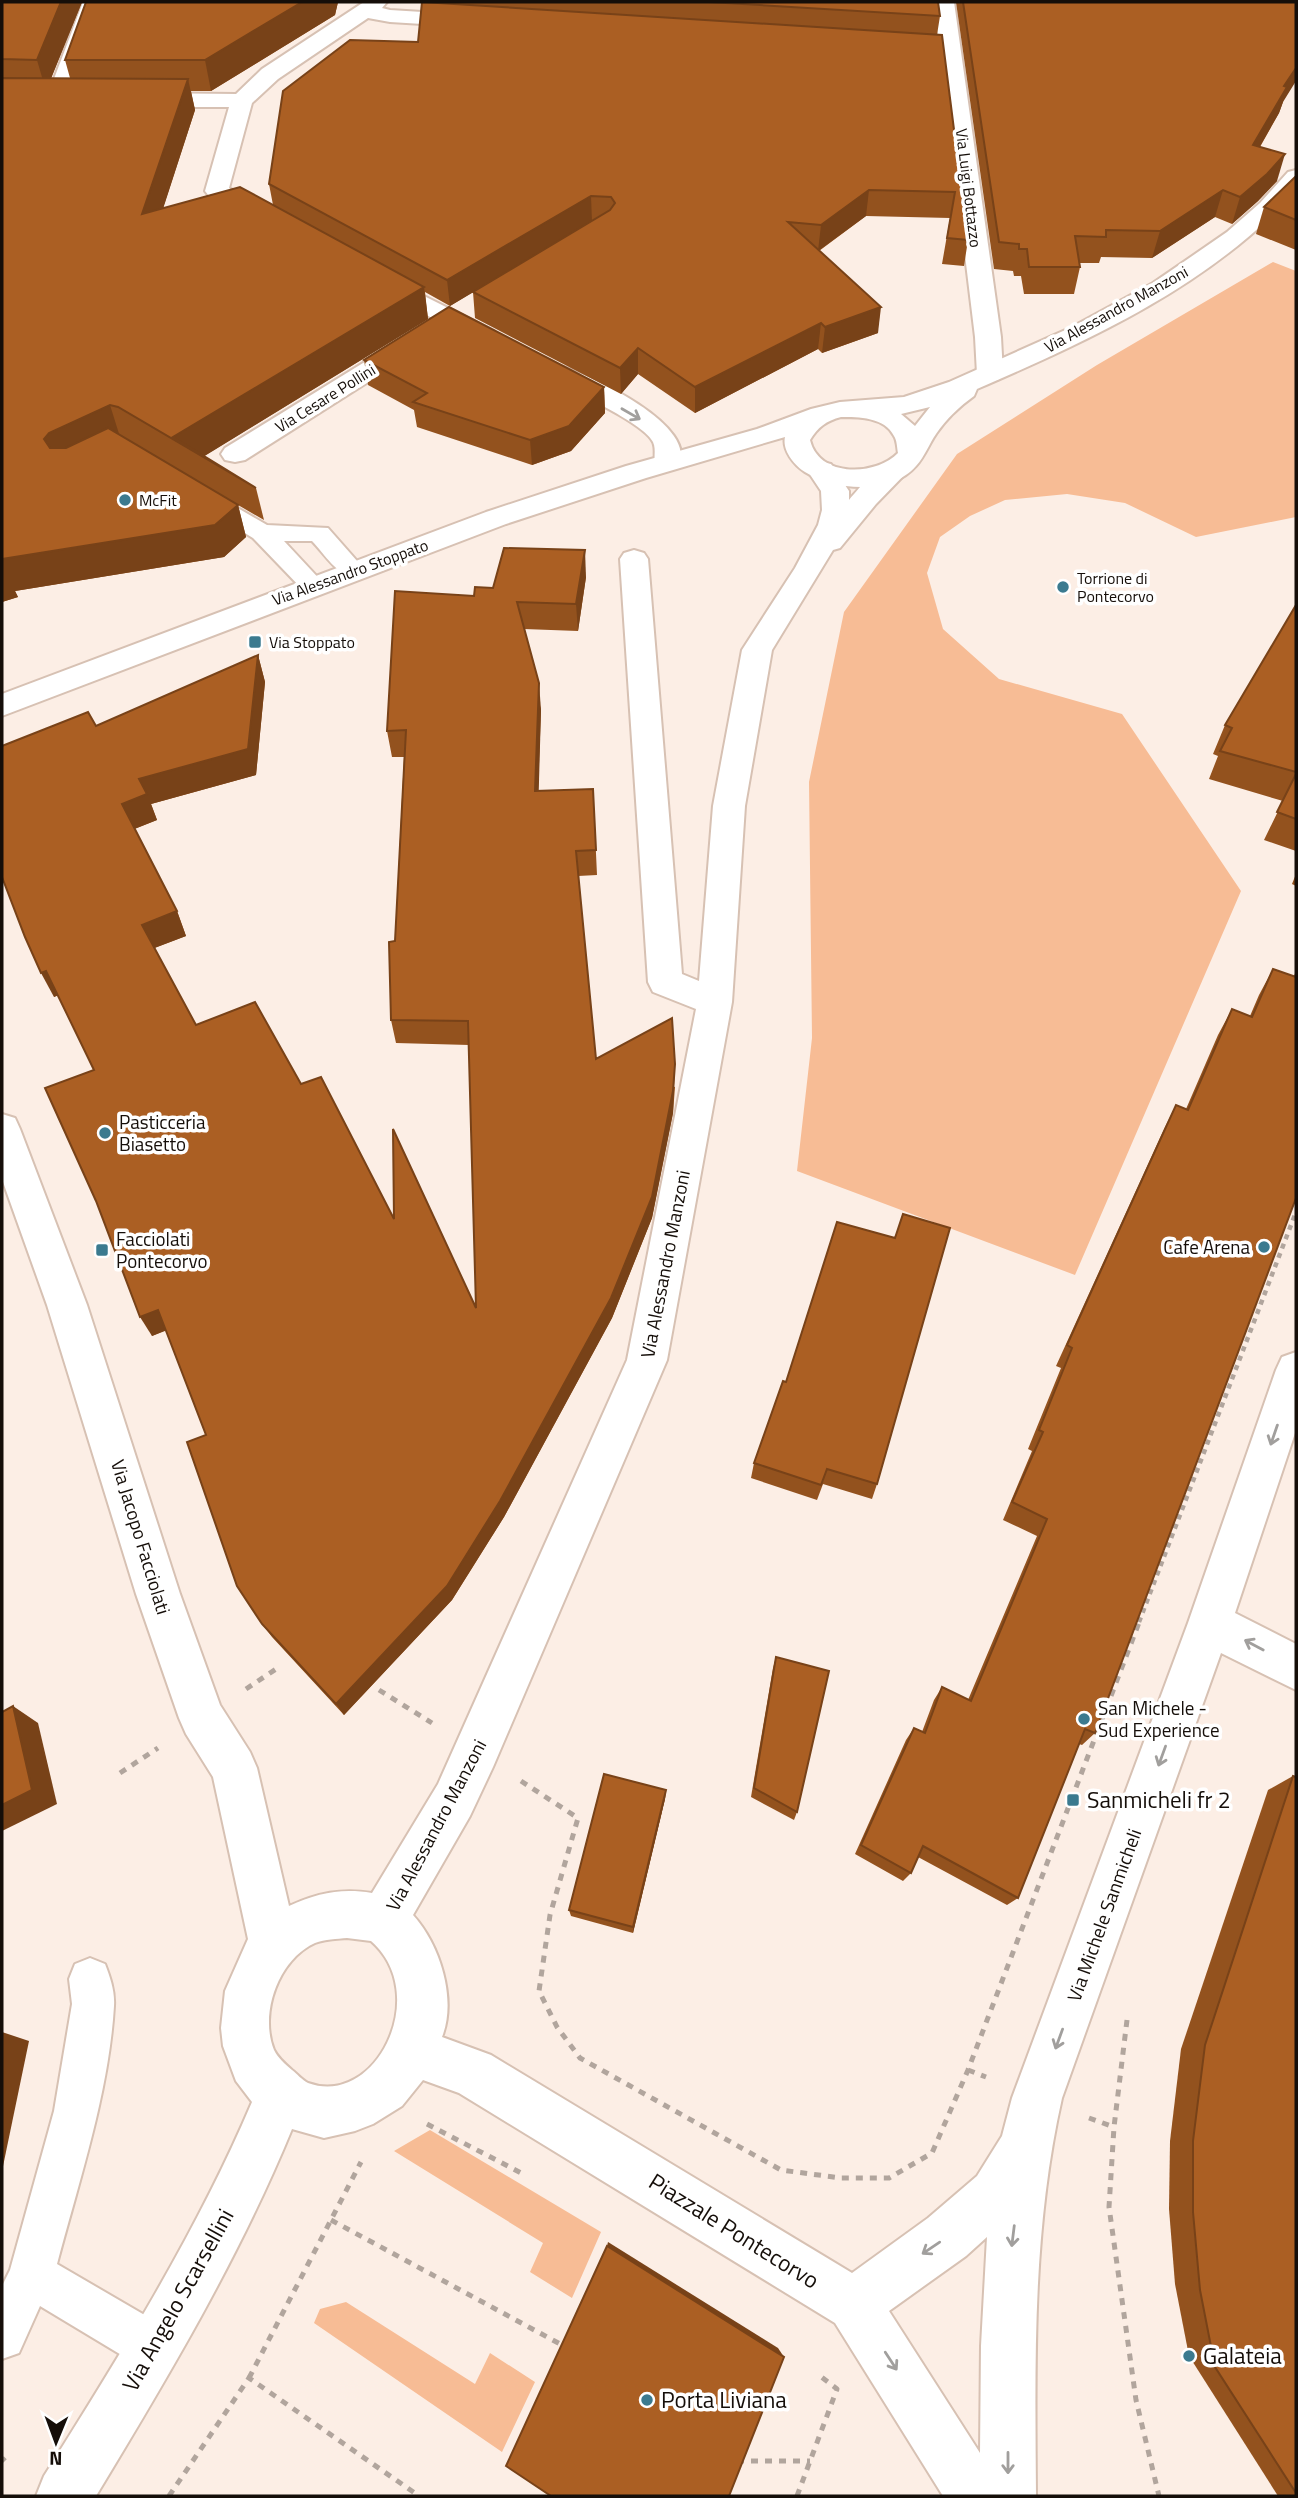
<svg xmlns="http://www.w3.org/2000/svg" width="1298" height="2498" font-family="'Titillium Web',sans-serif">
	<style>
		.green { fill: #f7bc95 }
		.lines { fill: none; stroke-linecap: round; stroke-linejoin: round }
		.service-casing { stroke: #d7c1b3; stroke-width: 4 }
		.minor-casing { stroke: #d7c1b3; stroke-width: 4 }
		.secondary-casing { stroke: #d7c1b3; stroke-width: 4 }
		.path-far1 { stroke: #b1a59d; stroke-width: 4.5; stroke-dasharray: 5 5; stroke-linecap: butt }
		.path { stroke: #b1a59d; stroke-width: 5; stroke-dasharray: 7 7; stroke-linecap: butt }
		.service { fill: #fff; fill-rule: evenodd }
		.minor { fill: #fff; fill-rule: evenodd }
		.secondary { fill: #fff; fill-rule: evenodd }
		.wall { fill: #93521e }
		.shaded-wall { fill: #784218 }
		.building { fill: #ab5f23; stroke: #784218; stroke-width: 2 }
		.oneway { stroke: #a19f9d }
		.poi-dot { fill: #3b7a8f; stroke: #fff; stroke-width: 2.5 }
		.labels { text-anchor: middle; stroke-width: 7; stroke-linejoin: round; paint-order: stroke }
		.far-street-label { font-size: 16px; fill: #150e09; stroke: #fff }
		.far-poi-label { font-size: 16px; fill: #150e09; stroke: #fff; text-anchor: start }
		.poi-label { font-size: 19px; fill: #150e09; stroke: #fff; text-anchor: start }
		.street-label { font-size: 19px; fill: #150e09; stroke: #fff }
		.near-poi-label { font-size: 23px; fill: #150e09; stroke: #fff; text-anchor: start }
		.near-street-label { font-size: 23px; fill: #150e09; stroke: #fff }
	</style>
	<rect width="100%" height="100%" fill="#fceee5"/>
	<g class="green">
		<polygon points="1273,262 1296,271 1296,517 1196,537 1125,503 1067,494 1005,500 970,516 940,537 927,573 943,629 999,679 1122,714 1241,891 1075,1275 797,1171 812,1038 809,782 844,612 957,454 1097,365"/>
		<polygon points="430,2130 601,2232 572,2298 530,2272 543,2243 394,2151"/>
		<polygon points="346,2302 475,2384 490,2353 535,2382 502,2452 314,2323 320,2309"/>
	</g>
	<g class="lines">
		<g class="service-casing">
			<g id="service">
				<path d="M202,490L210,492L267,525L328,528L365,570L362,576C340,582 326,555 312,541H284L325,585L322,591L313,593L304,591L253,538L194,502L190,497L194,492Z"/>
				<path d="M90,1958L105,1964C110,1977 115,1991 114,2006C109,2092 79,2181 57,2264L172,2331L178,2348L172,2365L155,2371L138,2365L40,2306L19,2353L2,2359V2286L10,2270L54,2111L72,2004L69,1979L75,1964Z"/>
			</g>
		</g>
		<g class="minor-casing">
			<g id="minor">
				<polygon points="83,2 103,2 68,100 65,105 49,105 46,100"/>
				<polygon points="364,2 387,2 382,8 390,10 471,15 478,17 481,21 478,25 471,27 390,22 368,18 278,79 252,103 229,188 274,213 278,218 274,223 258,223 209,196 205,191 229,107 140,107 132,105 129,100 132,95 140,93 236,94 262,69"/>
				<polygon points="934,2 954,2 1001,337 1003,374 999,379 990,382 981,379 977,374 975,337 941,58 891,54 883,53 880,48 883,43 891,42 939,45"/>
				<polygon points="380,274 494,331 498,336 494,341 485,344 476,341 371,286 368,281 371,276"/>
				<polygon points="411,336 420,339 424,344 420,349 245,460 235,462 225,460 221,454 225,448 402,339"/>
				<path d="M557,365C587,373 704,427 677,468L667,470L657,468C652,459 657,451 653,442C643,422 570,390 548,378L544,373L548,368Z"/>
				<path d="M821,462L831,464L849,491V500C863,484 882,458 905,464L909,470L876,504L840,548L833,550L772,650L745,806L732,1002L667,1360L493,1767L470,1816L413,1915C440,1945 457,1999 442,2037L491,2055L852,2273L928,2218L977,2176L1002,2136L1012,2098L1188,1623L1276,1370L1282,1357L1296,1352V1430L1235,1613L1296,1644V1690L1221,1653L1062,2098C1032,2230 1035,2362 1036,2496H943L835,2323L459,2093L423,2080L402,2106L373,2124L355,2131L324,2138L292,2129C239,2258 168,2377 96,2496H36L44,2476C120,2355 196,2234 252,2102L236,2081L223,2046L221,2028L225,1991L248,1939L213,1777L186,1734L179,1718L136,1594L47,1305L2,1179V1114L15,1118L20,1129L87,1305L180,1594L220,1705L250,1752L257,1768L289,1906C318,1893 341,1888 372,1893L438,1784L627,1360L696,1009L653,992L648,982L620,559L624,553L634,550L644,553L648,559L682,974L699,981L713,806L742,650L795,568L818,525L822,510L821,491L807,470L811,464ZM347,1938L371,1941C432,1994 376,2108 308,2083C302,2080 297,2074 292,2070C285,2064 278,2058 274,2050C259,2013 279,1959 315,1943C325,1939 337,1939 347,1938ZM987,2237L981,2346L980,2453L889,2311L966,2256Z"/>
			</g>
		</g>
		<g class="secondary-casing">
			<path id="secondary" d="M1296,170V191C1211,285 1092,339 977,389L974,396C960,406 946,419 936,434C929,444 925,456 916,466C891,495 835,491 805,472C794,465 782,450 785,437L646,478L506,524L2,716V694L486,512L626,466L757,429L811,409L840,402L904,397L949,382L1072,327L1153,283L1227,232L1260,203L1288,172ZM930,407L915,426L901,414ZM841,417C858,417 885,417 894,436C897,440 897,448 898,453C876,476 819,478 810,440C818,427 826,421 841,417Z"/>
		</g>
		<polyline class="path-far1" points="1139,1622 1296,1212"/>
		<g class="path">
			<polyline points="246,1689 279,1667"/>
			<polyline points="379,1690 432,1723"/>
			<polyline points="120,1773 158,1748"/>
			<polyline points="521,1781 578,1818 550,1915 539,1991 557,2027 580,2058 781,2170 841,2178 889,2178 932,2153 968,2070 1140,1620"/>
			<polyline points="1127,2020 1114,2127 1109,2207 1136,2400 1159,2496"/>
			<polyline points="968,2070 986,2077"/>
			<polyline points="1089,2118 1114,2127"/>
			<polyline points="427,2124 525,2175"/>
			<polyline points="331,2220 562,2345"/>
			<polyline points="249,2378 361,2162"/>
			<polyline points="2,2458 5,2461"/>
			<polyline points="737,2461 810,2461"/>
			<polyline points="169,2496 249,2378 419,2496"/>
			<polyline points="797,2496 837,2389 820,2376"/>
		</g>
		<use href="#service" class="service"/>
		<use href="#minor" class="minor"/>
		<use href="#secondary" class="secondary"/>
	</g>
	<g class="wall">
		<polygon points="2,2 82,2 51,78 70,78 65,60 86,2 338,2 335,15 211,91 191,91 195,110 163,208 273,205 269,184 418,42 422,2 938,2 940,16 937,35 968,240 964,266 942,264 950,218 866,216 819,251 878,333 822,353 818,349 695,413 638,374 621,394 475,318 473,292 450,306 425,292 428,319 204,456 256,488 264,520 238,505 246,537 224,557 15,591 18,597 2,602"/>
		<polygon points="956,2 1296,2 1283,102 1279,113 1260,147 1277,181 1258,201 1232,224 1215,217 1152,258 1101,257 1099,263 1079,263 1080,267 1074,294 1024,294 1021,276 1014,276 1013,271 994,269"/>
		<polygon points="1296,176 1296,250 1256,234 1264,207"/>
		<polygon points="364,360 604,387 605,413 571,451 532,465 417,427 414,410 368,385"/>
		<polygon points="586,577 578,631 524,629 541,710 538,791 593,789 597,875 578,876 596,1059 675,1087 673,1113 652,1218 612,1318 504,1517 452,1600 344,1715 272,1637 262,1624 206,1435 166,1330 152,1336 94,1070 58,995 54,997 96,726 258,655 265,682 256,775 151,804 157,820 134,829 177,911 186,936 154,948 196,1025 301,1084 394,1219 476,1308 469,1045 396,1043 391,1020 404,757 392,757 387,731 474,596 493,588"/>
		<polygon points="1296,605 1296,851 1264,840 1283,801 1209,779 1218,756 1213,754 1225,725"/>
		<polygon points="1296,874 1296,886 1292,884"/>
		<polygon points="1273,969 1294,976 1296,971 1296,1198 1095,1733 1082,1745 1079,1744 1018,1898 1007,1905 918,1857 911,1873 903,1881 855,1854 906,1740 914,1728 922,1732 934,1700 942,1687 968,1700 1037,1536 1003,1520 1032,1451 1028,1449 1061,1368 1056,1366 1164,1129 1176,1105 1186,1109 1218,1035 1232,1009 1250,1016 1259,995"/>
		<polygon points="783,1381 877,1484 872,1499 823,1484 817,1500 751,1478 754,1463"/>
		<polygon points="776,1657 797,1812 794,1820 751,1797 773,1668"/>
		<polygon points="1293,1776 1296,1777 1296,2496 1278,2496 1189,2356 1175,2284 1169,2209 1170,2141 1181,2049 1268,1790"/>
		<polygon points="666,1790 665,1799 633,1933 571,1916 569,1910"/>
	</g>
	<g class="shaded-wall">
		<polygon points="61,2 82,2 46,91 37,60"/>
		<polygon points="302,2 338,2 335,15 211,91 205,60"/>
		<polygon points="1296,68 1296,81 1283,102 1279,113 1245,172 1253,145 1284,86"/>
		<polygon points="188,79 195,110 151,246 142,214"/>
		<polygon points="1285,154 1277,181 1258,201 1232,224 1240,197"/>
		<polygon points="869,190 866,216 818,251 821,225"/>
		<polygon points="1223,190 1215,217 1152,258 1160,231"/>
		<polygon points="591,196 592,222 450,306 447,280"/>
		<polygon points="424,287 428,319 203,457 173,437"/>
		<polygon points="881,307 878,333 822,353 825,327"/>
		<polygon points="821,323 818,349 695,413 695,387"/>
		<polygon points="638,348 638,374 621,394 620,368"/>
		<polygon points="604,387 605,413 571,451 532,465 530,440"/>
		<polygon points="110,405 120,437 61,466 44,439 49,433"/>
		<polygon points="238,505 246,537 224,557 15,591 18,597 2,602 2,559"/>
		<polygon points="585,550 586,577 578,631 576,604"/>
		<polygon points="258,655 265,682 256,775 151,804 157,820 132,830 122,804 139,779"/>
		<polygon points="539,683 541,710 538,817 535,791"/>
		<polygon points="177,911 186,936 152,949 142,925"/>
		<polygon points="46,971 59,995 54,997 41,973"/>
		<polygon points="675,1064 673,1113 652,1218 612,1318 504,1517 452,1600 344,1715 336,1704"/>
		<polygon points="158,1310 170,1329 152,1336 140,1317"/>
		<polygon points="13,1706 38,1723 57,1804 2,1831 2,1805"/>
		<polygon points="666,1790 665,1799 633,1933 633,1927"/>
		<polygon points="2,2032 29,2041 2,2171"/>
		<polygon points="608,2242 778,2348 784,2357 607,2246"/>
	</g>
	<g class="building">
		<polygon points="2,2 61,2 37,60 2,59"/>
		<polygon points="86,2 302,2 205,60 65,60"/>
		<polygon points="422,2 942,35 968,240 947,238 955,192 869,190 821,225 788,222 881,307 825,327 821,323 695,387 638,348 620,368 473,292 610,210 615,203 611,197 591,196 447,280 269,184 283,91 350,40 418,42"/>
		<polygon points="709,2 938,2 940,16"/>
		<polygon points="963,2 1296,2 1296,68 1284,86 1287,87 1253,145 1285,154 1267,174 1240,197 1223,190 1160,231 1106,230 1106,237 1075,236 1080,267 1029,267 1027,249 1019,249 1019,244 999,242"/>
		<polygon points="2,78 188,79 142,214 240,187 424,287 173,437 256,488 118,407 110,405 49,433 44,439 50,448 66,448 108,428 238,505 215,525 2,559"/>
		<polygon points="1296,176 1296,220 1264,207"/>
		<polygon points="449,307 604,387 569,426 530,440 413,402 427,393 364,360"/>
		<polygon points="504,548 585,550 576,604 517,602 539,683 535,791 593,789 596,850 576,851 596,1059 672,1018 675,1064 673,1091 652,1197 611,1298 500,1501 447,1586 336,1704 262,1624 237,1586 187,1442 206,1435 158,1310 140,1317 96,1201 45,1088 94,1070 46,971 41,973 25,937 2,877 2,746 88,712 96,726 258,655 248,749 139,779 147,794 122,804 177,911 142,925 196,1025 255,1002 301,1084 321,1077 394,1219 393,1129 476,1308 468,1021 391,1020 389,942 395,941 406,730 387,731 395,591 474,596 475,587 493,588"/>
		<polygon points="1296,605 1296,772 1220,751 1232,728 1225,725"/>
		<polygon points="1296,774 1296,819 1277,812"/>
		<polygon points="1273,969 1296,977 1296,1198 1095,1733 1085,1729 1018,1898 923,1846 911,1873 861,1845 914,1728 925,1733 942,1687 971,1701 1047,1519 1012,1502 1043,1432 1039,1430 1072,1348 1067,1345 1176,1105 1188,1110 1232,1009 1252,1017"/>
		<polygon points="903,1214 950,1228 877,1484 827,1469 821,1485 754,1463 783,1381 786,1382 837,1222 895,1238"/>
		<polygon points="776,1657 829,1671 797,1812 754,1788"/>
		<polygon points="13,1706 32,1790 2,1805 2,1712"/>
		<polygon points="604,1774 666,1790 633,1927 569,1910"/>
		<polygon points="1293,1776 1296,1777 1296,2493 1215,2367 1200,2290 1193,2212 1193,2141 1205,2045"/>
		<polygon points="607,2246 784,2357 729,2496 551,2496 506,2466"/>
	</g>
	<defs><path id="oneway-shaft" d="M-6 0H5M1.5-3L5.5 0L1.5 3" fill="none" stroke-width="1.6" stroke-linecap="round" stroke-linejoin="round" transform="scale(1.75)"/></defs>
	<g class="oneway">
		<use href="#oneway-shaft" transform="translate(631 414) rotate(30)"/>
		<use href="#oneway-shaft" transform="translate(1274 1435) rotate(109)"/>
		<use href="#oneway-shaft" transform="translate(1254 1645) rotate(-152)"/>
		<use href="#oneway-shaft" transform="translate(1162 1756) rotate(110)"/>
		<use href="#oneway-shaft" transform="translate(1059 2039) rotate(110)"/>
		<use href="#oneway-shaft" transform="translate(1013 2236) rotate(97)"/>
		<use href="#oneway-shaft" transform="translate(931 2248) rotate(146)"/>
		<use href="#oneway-shaft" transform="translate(891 2361) rotate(57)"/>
		<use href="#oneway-shaft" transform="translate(1008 2463) rotate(90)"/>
	</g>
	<g class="poi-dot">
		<circle cx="125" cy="500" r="7"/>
		<circle cx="1063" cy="587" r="7"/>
		<rect x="248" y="635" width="14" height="14" rx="3.5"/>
		<circle cx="105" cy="1133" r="7"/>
		<circle cx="1264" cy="1247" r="7"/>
		<rect x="95" y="1243" width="14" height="14" rx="3.5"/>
		<circle cx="1084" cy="1719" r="7"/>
		<rect x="1066" y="1793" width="14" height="14" rx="3.5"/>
		<circle cx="1189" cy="2356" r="7"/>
		<circle cx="647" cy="2400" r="7"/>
	</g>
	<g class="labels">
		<g class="far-street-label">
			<text transform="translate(969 188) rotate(83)" y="6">Via Luigi Bottazzo</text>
			<text transform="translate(1116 309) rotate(-29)" y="6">Via Alessandro Manzoni</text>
			<text transform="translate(325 398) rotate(-32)" y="6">Via Cesare Pollini</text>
			<text transform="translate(350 572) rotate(-20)" y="6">Via Alessandro Stoppato</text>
		</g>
		<g class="far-poi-label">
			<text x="139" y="506">McFit</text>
			<text x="1077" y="584">Torrione di<tspan x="1077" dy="18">Pontecorvo</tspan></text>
			<text x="269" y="648">Via Stoppato</text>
		</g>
		<g class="poi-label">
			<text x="119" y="1129">Pasticceria<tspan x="119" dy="22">Biasetto</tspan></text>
			<text x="116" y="1246">Facciolati<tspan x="116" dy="22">Pontecorvo</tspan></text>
			<text x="1250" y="1254" text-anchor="end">Cafe Arena</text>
			<text x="1098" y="1715">San Michele -<tspan x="1098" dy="22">Sud Experience</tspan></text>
		</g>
		<g class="street-label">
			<text transform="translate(665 1264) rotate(-79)" y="7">Via Alessandro Manzoni</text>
			<text transform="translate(141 1537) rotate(73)" y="7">Via Jacopo Facciolati</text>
			<text transform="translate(436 1825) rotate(-62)" y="7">Via Alessandro Manzoni</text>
			<text transform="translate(1104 1915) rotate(-70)" y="7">Via Michele Sanmicheli</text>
		</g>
		<g class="near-poi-label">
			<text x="1087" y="1808">Sanmicheli fr 2</text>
			<text x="1203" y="2364">Galateia</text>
			<text x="661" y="2408">Porta Liviana</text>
		</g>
		<g class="near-street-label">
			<text transform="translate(734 2231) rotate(32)" y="8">Piazzale Pontecorvo</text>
			<text transform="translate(178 2300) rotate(-61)" y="8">Via Angelo Scarsellini</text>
		</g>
	</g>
	<rect width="1298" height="2498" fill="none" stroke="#150e09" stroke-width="7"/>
	<g transform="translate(56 2442) rotate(181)" stroke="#ffffff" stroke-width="5" paint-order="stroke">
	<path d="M0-5L12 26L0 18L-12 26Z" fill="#150e09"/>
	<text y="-10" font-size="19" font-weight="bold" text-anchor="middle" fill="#150e09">N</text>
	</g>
</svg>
